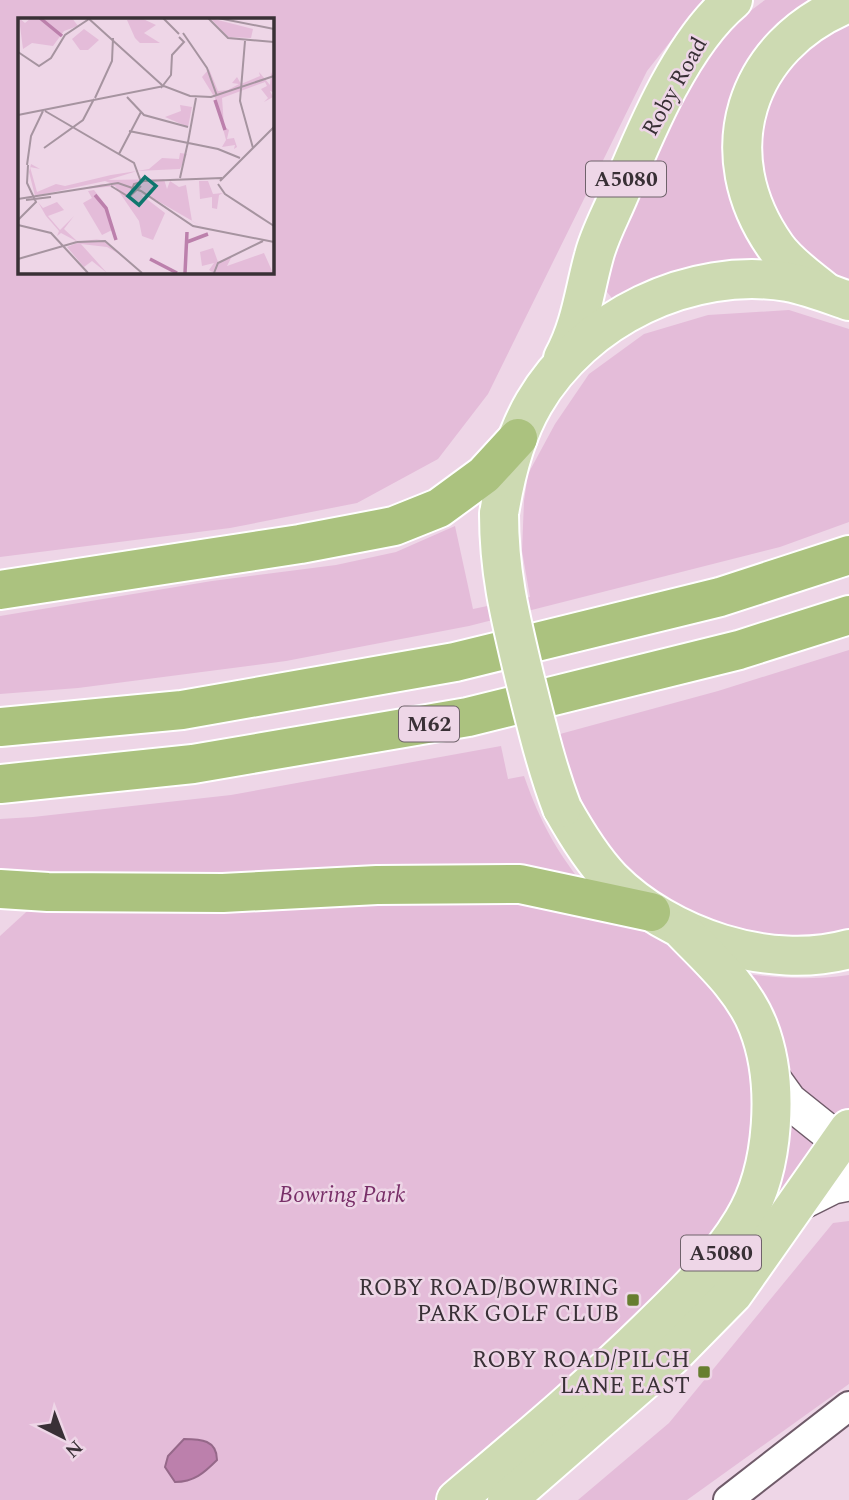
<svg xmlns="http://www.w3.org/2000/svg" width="849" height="1500" font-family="Spectral,serif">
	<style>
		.green { fill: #e4bcd9; fill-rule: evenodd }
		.water { fill: #bc80ac; stroke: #956889; stroke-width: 2 }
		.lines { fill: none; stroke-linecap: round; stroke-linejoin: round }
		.minor-casing { stroke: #6f5b69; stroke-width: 32 }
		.tertiary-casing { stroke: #6f5b69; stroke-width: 38 }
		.primary-casing { stroke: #fff; stroke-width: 42 }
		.motorway-casing { stroke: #fff; stroke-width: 42 }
		.minor { stroke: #fff; stroke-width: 28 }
		.tertiary { stroke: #fff; stroke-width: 35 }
		.primary { stroke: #cddab2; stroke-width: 38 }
		.motorway { stroke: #abc27f; stroke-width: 38 }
		.primary-bridge-casing { stroke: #fff; stroke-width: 42; stroke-linecap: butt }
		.primary-bridge { stroke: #cddab2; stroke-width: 38 }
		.poi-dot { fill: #677e30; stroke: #eed6e7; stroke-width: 2.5 }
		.labels { text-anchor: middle; stroke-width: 5; stroke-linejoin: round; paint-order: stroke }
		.shield { fill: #eed6e7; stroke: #6f626b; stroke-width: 2 }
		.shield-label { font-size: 21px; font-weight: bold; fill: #393036 }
		.street-label { font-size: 23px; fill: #393036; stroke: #eed6e7 }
		.park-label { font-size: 23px; font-style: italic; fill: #793069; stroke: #eed6e7 }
		.poi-label { font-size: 23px; fill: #393036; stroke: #eed6e7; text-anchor: end }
		.inset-river { fill: none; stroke: #bc80ac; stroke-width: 3.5 }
		.inset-road { fill: none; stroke: #a694a0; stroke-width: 2 }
		.view { fill: #0f766e; fill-opacity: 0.15; stroke: #0f766e; stroke-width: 3.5 }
		.inset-edge { fill: none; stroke: #393036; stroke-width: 3.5 }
	</style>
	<rect width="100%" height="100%" fill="#eed6e7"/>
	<g class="green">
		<path d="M0,0H703L647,71L488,394L438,459L357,503L230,528L0,557ZM19,19H271V271H19Z"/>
		<path d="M765,0H835L754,66L766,264L615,302L603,287C612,254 625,223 639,191C668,122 700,44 765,0Z"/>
		<polygon points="849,24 849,285 814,267 785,239 760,183 761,119 774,87 795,60 820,39"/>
		<polygon points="789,310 849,329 849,522 780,547 469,626 286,661 78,688 0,694 0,616 212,581 336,565 396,552 455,526 473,609 530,597 522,551 524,501 528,474 555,424 589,374 644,334 708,315"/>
		<polygon points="849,650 849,934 801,943 744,936 684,913 643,884 599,836 574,793 560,734 718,691"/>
		<path d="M501,746L508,779L524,776C541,824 557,853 590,893L0,884V819L33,817L231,795Z"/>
		<polygon points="520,884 683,931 771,1076 744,1220 456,1500 0,1500 0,936 48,892"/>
		<path d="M742,973C779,979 812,980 849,975V1115L840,1130L797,1104Z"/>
		<polygon points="787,1123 826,1152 749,1245"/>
		<polygon points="849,1221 849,1384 687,1500 578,1500 669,1423 833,1223"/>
	</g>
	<path class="water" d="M184,1439C201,1439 217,1440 217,1460C204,1473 194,1482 175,1482L165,1467L168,1456Z"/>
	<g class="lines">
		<g class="minor-casing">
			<polyline id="minor" points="728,1500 849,1406"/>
		</g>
		<g class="tertiary-casing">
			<g id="tertiary">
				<polyline points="771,1076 789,1101 849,1149"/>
				<polyline points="797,1204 833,1186 849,1183"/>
			</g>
		</g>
		<g class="primary-casing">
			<g id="primary">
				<path d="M823,290C807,277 788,264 776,247C710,154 744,45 849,3"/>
				<path d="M563,358C581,325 584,292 594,256C599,236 610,216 618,197C644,135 681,43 733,0"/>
				<path d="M499,514C505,476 514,437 534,403C584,318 690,266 788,282C809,286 829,294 849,301"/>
				<path d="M562,808C576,833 591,858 611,879C668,937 770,971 849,949"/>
				<path d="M456,1500C522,1444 588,1389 650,1328C684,1295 719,1261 743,1221C775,1169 780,1082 758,1026C743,988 711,960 683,931"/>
				<polyline points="507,1500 671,1357 733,1294 849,1129"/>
			</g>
		</g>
		<g class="motorway-casing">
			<g id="motorway">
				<polyline points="0,590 300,544 394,526 439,508 484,475 518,438"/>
				<polyline points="0,727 182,710 455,662 720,597 849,555"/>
				<polyline points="0,784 193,764 468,717 739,650 849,615"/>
				<polyline points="0,889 48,892 223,893 377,885 520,884 651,912"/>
			</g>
		</g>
		<use href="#minor" class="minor"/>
		<use href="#tertiary" class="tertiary"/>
		<use href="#primary" class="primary"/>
		<use href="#motorway" class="motorway"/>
		<g class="primary-bridge-casing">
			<path id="primary-bridge" d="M499,514C499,575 511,620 525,679C536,723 546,766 562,808"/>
		</g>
		<use href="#primary-bridge" class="primary-bridge"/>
	</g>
	<g class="poi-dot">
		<rect x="626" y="1293" width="14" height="14" rx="3.5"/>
		<rect x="697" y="1365" width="14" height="14" rx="3.5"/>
	</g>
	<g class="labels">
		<g class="shield">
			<rect x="586" y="161.5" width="80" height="35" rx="5"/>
			<rect x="399" y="706.5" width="60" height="35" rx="5"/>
			<rect x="681" y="1235.5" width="80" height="35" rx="5"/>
		</g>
		<g class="shield-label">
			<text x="626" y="186">A5080</text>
			<text x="429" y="731">M62</text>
			<text x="721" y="1260">A5080</text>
		</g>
		<g class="street-label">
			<text transform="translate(674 86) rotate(-61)" y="8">Roby Road</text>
		</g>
		<g class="park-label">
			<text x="342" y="1202">Bowring Park</text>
		</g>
		<g class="poi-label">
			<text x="619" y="1295">ROBY ROAD/BOWRING<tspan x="619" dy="26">PARK GOLF CLUB</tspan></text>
			<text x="690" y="1367">ROBY ROAD/PILCH<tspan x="690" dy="26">LANE EAST</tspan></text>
		</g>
	</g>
	<g transform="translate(18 18)">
		<rect width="256" height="256" fill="#eed6e7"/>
		<path d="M1,0L7,5L13,0H54L60,8L46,13L35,28L14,25L5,31ZM123,0L138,7L126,15L142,25H122L117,20L109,2ZM192,0L235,11L233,20L210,19ZM66,11L81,22L70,32H62L54,21ZM191,51L200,73L210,72L221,66L214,65L219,59L223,66L242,58L241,54L252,67L253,54L255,59V74L252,73L255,79L246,84L250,80L243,71L249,68L247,64L204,80L206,108L211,112L209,121L216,120L219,129L216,131L217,127L204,129L208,122L197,80L184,59ZM162,87L174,89L170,109L147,99L163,93ZM162,135L169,136L162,151L119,153L90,162L146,161L149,171L152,163L161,169L168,167L174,203L190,212L138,182L87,163L17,178L11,154L13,146L22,151L12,149L19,174L38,166L47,168L93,157L119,153L131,151L144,140L161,141ZM181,163H190L195,176L205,175L201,177L199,191L194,190V179L182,181ZM84,166H93L100,167L117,172L147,195L135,222L124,218L121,203L97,168L59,172ZM76,172L90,190L94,212L84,217L65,185L74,180L70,173ZM20,184L25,190L39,184L46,192L30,198L42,212L56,198L46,211L60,224L43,215L39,218L41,213L28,198ZM83,221L74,223H87L103,237L89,229L63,226L89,255L74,243L66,249L49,229L64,223ZM195,230L200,244L214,238L209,248L246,235L255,255H196L191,252L196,245L184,248L182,234Z" fill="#e4bcd9"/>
		<path class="inset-river" d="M22,0L44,18M197,82L207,112M77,177L88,190L98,222M169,224L190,216M132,241L159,255M167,255L169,214"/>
		<path class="inset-road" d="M70,0L144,67M145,0L161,16M190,0L210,20L256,24M200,0L256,11M165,15L189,50L199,78M227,23L222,83L235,130M0,34L21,48L33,40L47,17L71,1M143,70L153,57L154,37L166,24L161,19M109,79L126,97L170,109M77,80L94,43L95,20M27,93L116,145L123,164M0,97L146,68L172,78L193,79L256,58M111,113L200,131L222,140M170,124L178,80M26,130L65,102L76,81M101,136L123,94M9,147L13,118L25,93M162,160L170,124M202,163L256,109M200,166L207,176L256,208M93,168L111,179L123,168M113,174L116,166L126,163L204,160M0,181L100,165L123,173L175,208L256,224M8,182L33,179M0,202L18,184L9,165L10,147M0,207L33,215L70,255M59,224L87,223L124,255M0,241L59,224M196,255L200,245L245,223"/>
		<path class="view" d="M127,159L138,168L121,187L110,178Z"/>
		<rect width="256" height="256" class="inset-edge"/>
	</g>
	<g transform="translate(63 1437) rotate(138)" stroke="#eed6e7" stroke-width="5" paint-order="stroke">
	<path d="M0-5L12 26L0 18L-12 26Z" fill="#393036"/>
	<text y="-10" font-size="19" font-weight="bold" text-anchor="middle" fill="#393036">N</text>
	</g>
</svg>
